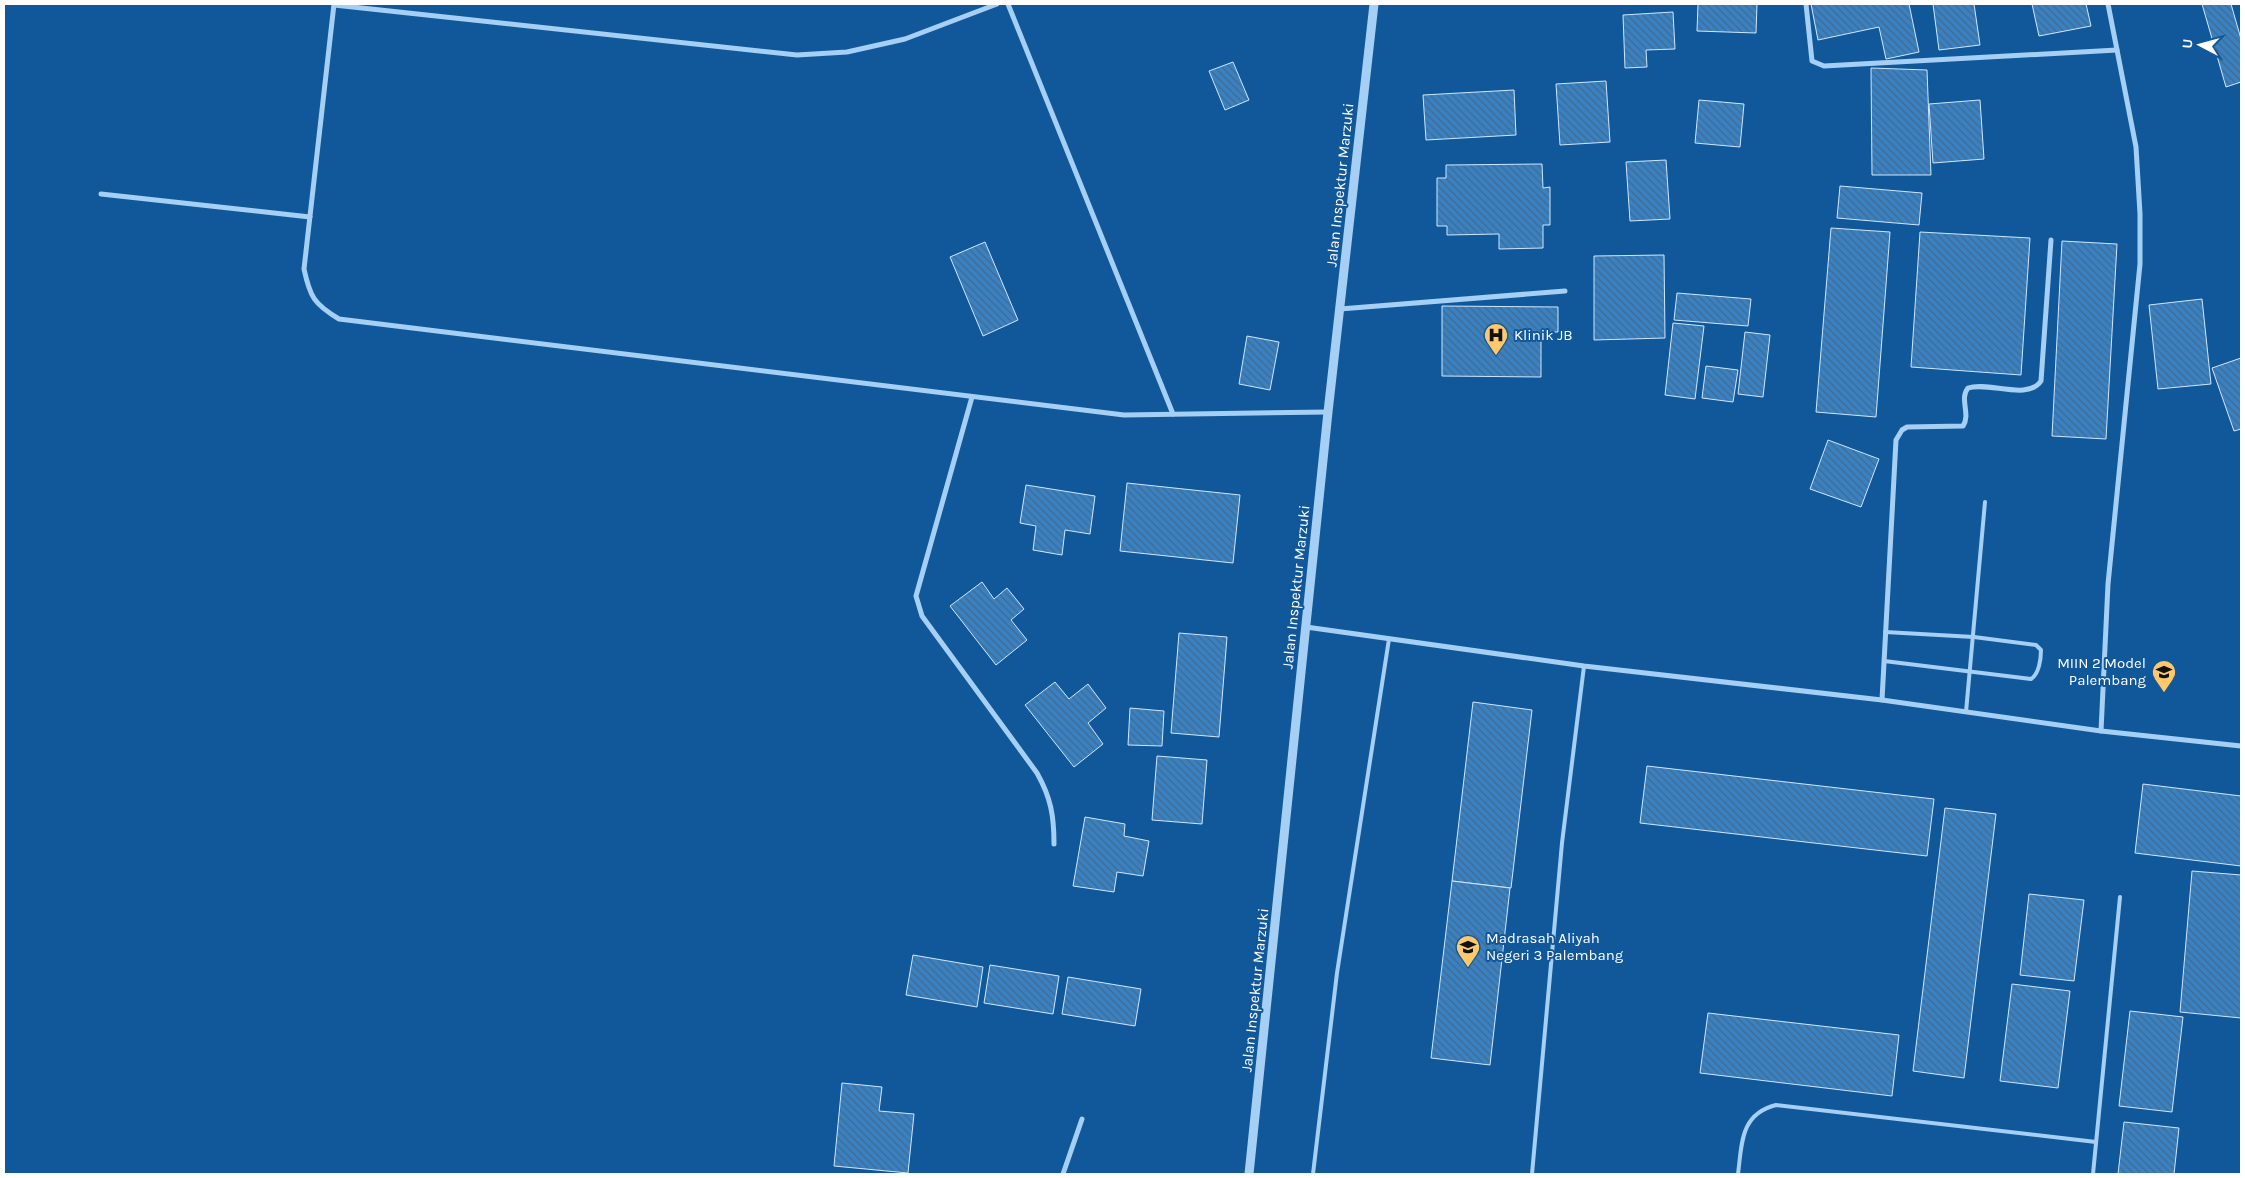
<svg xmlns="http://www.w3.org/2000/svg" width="2245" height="1178" font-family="Karla,sans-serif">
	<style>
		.building { fill: url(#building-back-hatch); stroke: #cee7fe }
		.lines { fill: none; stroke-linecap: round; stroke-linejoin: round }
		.service { stroke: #a5cff4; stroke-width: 4 }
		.minor { stroke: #a5cff4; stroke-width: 5 }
		.tertiary { stroke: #a5cff4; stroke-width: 9 }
		.labels { text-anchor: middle; stroke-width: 4; stroke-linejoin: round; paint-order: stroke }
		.street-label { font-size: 15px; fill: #fff; stroke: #11589b }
		.poi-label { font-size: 15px; fill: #fff; stroke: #11589b; text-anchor: start }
	</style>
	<defs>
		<pattern id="building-back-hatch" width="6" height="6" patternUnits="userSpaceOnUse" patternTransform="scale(1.25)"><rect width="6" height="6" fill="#3a81c2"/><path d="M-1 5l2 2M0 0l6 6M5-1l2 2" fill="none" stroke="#42698d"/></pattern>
	</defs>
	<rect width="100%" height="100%" fill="#11589b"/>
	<g class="building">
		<polygon points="1698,4 1757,4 1756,33 1697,31"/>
		<polygon points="1811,4 1909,4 1919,52 1886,59 1879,27 1818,40"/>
		<polygon points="1933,4 1974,4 1980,45 1939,50"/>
		<polygon points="2032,4 2086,4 2091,26 2039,36"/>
		<polygon points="2202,4 2231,4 2241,39 2241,82 2226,87"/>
		<polygon points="1673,12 1675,49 1646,50 1647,67 1625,68 1623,15"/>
		<polygon points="1233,62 1249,100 1225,110 1209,71"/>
		<polygon points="1871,68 1927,70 1931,175 1872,175"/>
		<polygon points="1606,81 1610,142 1560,145 1556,84"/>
		<polygon points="1514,90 1516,135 1426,140 1423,95"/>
		<polygon points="1699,100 1744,104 1740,147 1695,143"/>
		<polygon points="1980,100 1984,159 1933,163 1929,104"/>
		<polygon points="1666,160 1670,219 1630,221 1626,162"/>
		<polygon points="1542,164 1543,188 1550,187 1550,225 1543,225 1543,248 1499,249 1499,234 1447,235 1447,226 1437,226 1437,178 1446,178 1446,165"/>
		<polygon points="1840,186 1922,193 1919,225 1837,218"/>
		<polygon points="1831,228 1890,232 1876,417 1816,412"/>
		<polygon points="1920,232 2030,238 2021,375 1911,367"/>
		<polygon points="2062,241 2117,244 2106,439 2052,436"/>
		<polygon points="985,242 1018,320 983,336 950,257"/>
		<polygon points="1664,255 1665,338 1594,340 1594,256"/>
		<polygon points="1677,293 1751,299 1748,326 1674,320"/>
		<polygon points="2202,299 2211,384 2158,389 2149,305"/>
		<polygon points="1442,306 1558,307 1558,332 1541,332 1541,377 1442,376"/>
		<polygon points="1673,323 1704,326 1695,399 1665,395"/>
		<polygon points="1745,332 1770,335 1763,397 1738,394"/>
		<polygon points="1247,336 1279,342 1270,390 1239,384"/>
		<polygon points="2241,358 2241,429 2234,431 2212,368"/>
		<polygon points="1706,366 1738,370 1733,402 1702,398"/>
		<polygon points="1828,440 1879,459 1861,507 1810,489"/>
		<polygon points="1127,483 1240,495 1233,563 1120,551"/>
		<polygon points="1026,485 1095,496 1090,534 1065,530 1062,555 1033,550 1036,526 1020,523"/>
		<polygon points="982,582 994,599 1007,588 1024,609 1011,620 1027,640 996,665 950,606"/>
		<polygon points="1179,633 1227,637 1219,737 1171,733"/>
		<polygon points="1055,682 1069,699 1088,684 1106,708 1088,723 1103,744 1074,767 1025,705"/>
		<polygon points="1473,702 1532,710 1511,888 1452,881"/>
		<polygon points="1130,708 1164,711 1162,746 1128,745"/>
		<polygon points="1157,756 1207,760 1202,824 1152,820"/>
		<polygon points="1647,766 1934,799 1927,856 1640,823"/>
		<polygon points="2143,784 2241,796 2241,866 2135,853"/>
		<polygon points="1945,808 1996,814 1964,1078 1913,1071"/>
		<polygon points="1085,817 1125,824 1124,836 1149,841 1143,876 1117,872 1114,892 1073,886"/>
		<polygon points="2192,871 2241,875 2241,1018 2180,1012"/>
		<polygon points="1452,881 1510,888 1490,1065 1431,1058"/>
		<polygon points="2029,894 2084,900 2074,981 2020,975"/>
		<polygon points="913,955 983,967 977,1007 906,995"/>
		<polygon points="990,965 1059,976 1053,1014 984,1003"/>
		<polygon points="1068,977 1141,989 1135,1026 1062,1014"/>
		<polygon points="2012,984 2070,991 2058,1088 2000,1081"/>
		<polygon points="2130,1011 2183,1017 2172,1112 2119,1106"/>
		<polygon points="1708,1013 1899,1035 1892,1096 1700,1073"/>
		<polygon points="842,1083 882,1087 879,1111 914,1114 908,1173 834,1166"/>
		<polygon points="2124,1122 2179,1128 2174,1174 2118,1174"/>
	</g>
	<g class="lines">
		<g class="service">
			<path d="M1884,661L2031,679C2039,674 2041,659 2041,650L2036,645L1974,637L1885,632"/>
			<polyline points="1966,712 1985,502"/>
			<polyline points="1313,1174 1337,973 1389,639"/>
			<polyline points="1532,1174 1562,843 1584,666"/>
			<path d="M1738,1174C1742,1144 1740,1114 1776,1105L2096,1142"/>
			<polyline points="2093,1174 2120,897"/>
		</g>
		<g class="minor">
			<path d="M334,4L304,269C310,297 314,304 339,319L1124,415L1328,412"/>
			<polyline points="1008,4 1173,414"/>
			<polyline points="1806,4 1812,61 1824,66 2117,50"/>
			<polyline points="334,5 797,55 847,52 905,39 997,4"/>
			<polyline points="101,194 310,217"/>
			<polyline points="1340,309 1565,291"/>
			<path d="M972,397L916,596L922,616L1037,773C1051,798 1054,816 1054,844"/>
			<polyline points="1306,627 1584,666 1882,700 2101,731 2241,746"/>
			<path d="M1882,700L1896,440L1902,430L1907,427L1963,426C1971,414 1959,399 1968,388C1988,381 2028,401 2041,381L2051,240"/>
			<polyline points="2101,731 2108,584 2140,264 2140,214 2136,147 2108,4"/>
			<polyline points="1063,1174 1082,1119"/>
		</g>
		<polyline class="tertiary" points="1249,1174 1328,412 1374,4"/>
	</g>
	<defs>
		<g id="hospital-pin" transform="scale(1.25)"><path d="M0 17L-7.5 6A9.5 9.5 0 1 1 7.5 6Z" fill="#ffc868" stroke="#11589b"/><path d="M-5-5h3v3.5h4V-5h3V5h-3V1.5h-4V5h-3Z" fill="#111"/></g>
		<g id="school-pin" transform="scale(1.25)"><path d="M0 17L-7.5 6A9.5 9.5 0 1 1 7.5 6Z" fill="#ffc868" stroke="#11589b"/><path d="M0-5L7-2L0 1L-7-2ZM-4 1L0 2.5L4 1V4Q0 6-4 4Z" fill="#111"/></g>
	</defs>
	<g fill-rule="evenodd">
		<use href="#hospital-pin" x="1496" y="335"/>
		<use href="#school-pin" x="2164" y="672"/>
		<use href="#school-pin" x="1468" y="947"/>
	</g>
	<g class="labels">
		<g class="street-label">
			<text transform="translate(1340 185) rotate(-84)" y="5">Jalan Inspektur Marzuki</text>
			<text transform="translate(1296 587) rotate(-84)" y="5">Jalan Inspektur Marzuki</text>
			<text transform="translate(1255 990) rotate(-84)" y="5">Jalan Inspektur Marzuki</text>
		</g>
		<g class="poi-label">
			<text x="1514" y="340">Klinik JB</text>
			<text x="2146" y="668" text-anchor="end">MIIN 2 Model<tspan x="2146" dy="17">Palembang</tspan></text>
			<text x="1486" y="943">Madrasah Aliyah<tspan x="1486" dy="17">Negeri 3 Palembang</tspan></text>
		</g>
	</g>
	<rect width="2245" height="1178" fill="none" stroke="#ffffff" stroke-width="10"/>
	<g transform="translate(2200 45) rotate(276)" stroke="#11589b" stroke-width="4" paint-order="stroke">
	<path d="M0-4L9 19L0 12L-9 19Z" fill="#ffffff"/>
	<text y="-8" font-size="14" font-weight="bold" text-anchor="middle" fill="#ffffff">U</text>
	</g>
</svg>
